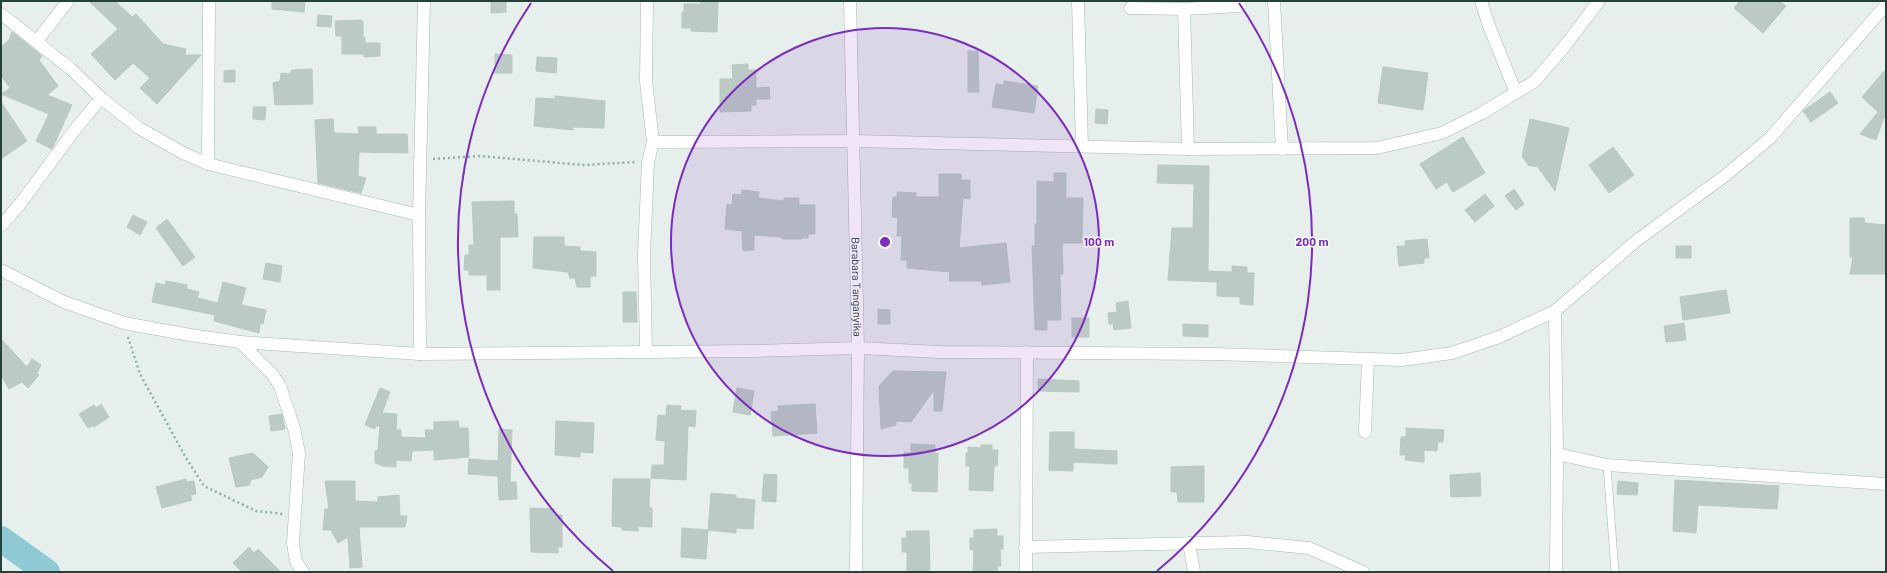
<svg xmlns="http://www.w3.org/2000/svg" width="1887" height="573" font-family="Barlow,sans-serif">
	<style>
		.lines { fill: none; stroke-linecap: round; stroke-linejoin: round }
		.river { stroke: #8ec9d4; stroke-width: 26 }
		.building { fill: #bbcac4; stroke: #b8c9c2 }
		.lane-casing { stroke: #a8b8b2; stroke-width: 8 }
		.street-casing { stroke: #a8b8b2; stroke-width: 13 }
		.path { stroke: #86b3a5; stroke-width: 2.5; stroke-dasharray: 2 3; stroke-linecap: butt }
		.lane { stroke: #fff; stroke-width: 7 }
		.street { stroke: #fff; stroke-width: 12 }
		.ring { fill: none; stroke: #7b2cbf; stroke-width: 2 }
		.labels { text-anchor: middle; stroke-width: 3; stroke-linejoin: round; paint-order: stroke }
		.street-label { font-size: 11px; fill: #24423a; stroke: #f7fbf9 }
		.centre { fill: #7b2cbf; stroke: #f7fbf9; stroke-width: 2 }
		.ring-label { font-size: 12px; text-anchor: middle; font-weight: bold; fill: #7b2cbf; stroke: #f7fbf9; stroke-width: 3; stroke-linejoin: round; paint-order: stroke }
	</style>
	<rect width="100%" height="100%" fill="#e6efeb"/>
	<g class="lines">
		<polyline class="river" points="1,539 47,572"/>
	</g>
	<g class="building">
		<polygon points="89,1 115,1 132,17 136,14 163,44 186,49 185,55 201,55 157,104 140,88 150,78 133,63 115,80 91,54 118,29"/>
		<polygon points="272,1 305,1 304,12 272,9"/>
		<polygon points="491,1 506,1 506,12 491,13"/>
		<polygon points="1740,1 1779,1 1786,6 1763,33 1734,8"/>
		<polygon points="701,2 718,2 717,32 691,31 691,28 682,28 682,12 684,12 684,4 701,4"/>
		<polygon points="318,15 332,16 331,27 317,26"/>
		<polygon points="361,20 363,21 363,37 365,37 365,43 380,43 380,56 364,57 364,54 342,54 342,36 336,36 335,21"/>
		<polygon points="12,32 42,56 39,60 58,86 47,95 72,105 52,149 36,141 49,114 1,94 10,88 1,76 1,47 9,40"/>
		<polygon points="968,51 978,51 979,92 968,92"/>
		<polygon points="495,54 512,55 512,73 495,73"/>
		<polygon points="537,57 557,58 556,73 536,71"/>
		<polygon points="748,64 748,70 756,70 756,88 769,87 770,99 756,99 756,105 751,105 751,111 720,112 720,79 733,79 732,65"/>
		<polygon points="1383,67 1428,73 1423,110 1378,103"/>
		<polygon points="312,69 313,104 275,105 273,83 280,81 281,73 290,74 292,70"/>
		<polygon points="1886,69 1886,118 1884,117 1876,140 1860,134 1878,112 1862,97"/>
		<polygon points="235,70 235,82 224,82 224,71"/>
		<polygon points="1004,81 1038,86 1034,113 992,107 996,84 1004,85"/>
		<polygon points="1830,92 1838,103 1811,122 1803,111"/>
		<polygon points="555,96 605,101 604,128 573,127 573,130 534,126 536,98 555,99"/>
		<polygon points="1,102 27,141 1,159"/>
		<polygon points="253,107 266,107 265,120 253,119"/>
		<polygon points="1096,109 1108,110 1107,124 1095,123"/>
		<polygon points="333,119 334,133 359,134 358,127 376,127 376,134 407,134 408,153 359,152 358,176 366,178 361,193 318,183 315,120"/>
		<polygon points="1530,119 1569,128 1555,191 1538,167 1528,165 1522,156"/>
		<polygon points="1463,137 1485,173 1453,192 1447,182 1436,189 1420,164"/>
		<polygon points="1613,147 1634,175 1609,193 1589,165"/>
		<polygon points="1158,165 1209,166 1208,271 1232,272 1232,266 1247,267 1247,273 1254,273 1253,305 1240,304 1240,297 1217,296 1217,282 1168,280 1172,228 1193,228 1194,184 1157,183"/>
		<polygon points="1054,173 1066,173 1066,198 1083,198 1082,243 1062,243 1063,274 1060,274 1061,320 1047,320 1047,330 1035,330 1032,246 1035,246 1035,224 1037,224 1037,181 1054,182"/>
		<polygon points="939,174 961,174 961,180 970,180 970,199 963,198 959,248 1006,243 1010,282 982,285 982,281 949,281 950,272 907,268 907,260 901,260 902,236 897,236 898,218 892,217 893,197 897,197 897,192 916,193 916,197 939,197"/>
		<polygon points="1514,189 1524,204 1516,210 1505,196"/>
		<polygon points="742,190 759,192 758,198 784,201 784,198 799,198 799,205 815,205 815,234 808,234 808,238 801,238 801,239 782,239 782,237 754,235 754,250 743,251 742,231 725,229 727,204 732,205 733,194 742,195"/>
		<polygon points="1485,194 1494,206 1475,222 1465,210"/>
		<polygon points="514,201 514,214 517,214 518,237 500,237 500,290 487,290 487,275 469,275 469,270 464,270 465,255 469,255 469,245 474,245 472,202"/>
		<polygon points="133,215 147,222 140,235 127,227"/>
		<polygon points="1850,218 1864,218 1865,223 1886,225 1886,274 1850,274 1853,257 1850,257"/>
		<polygon points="167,219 195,257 183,266 156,228"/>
		<polygon points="534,237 564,237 564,246 580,247 580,251 596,252 596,276 590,276 590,287 577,287 575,278 570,278 568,272 533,268"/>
		<polygon points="1427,239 1429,258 1424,258 1424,263 1399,266 1397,246 1405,246 1405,241"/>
		<rect x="1676" y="246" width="15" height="12"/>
		<polygon points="266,263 282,266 280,282 263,279"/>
		<polygon points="166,281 187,285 187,289 199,292 197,298 218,303 223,282 246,288 241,305 266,310 263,324 260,323 259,333 214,321 215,315 152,302 156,283 165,285"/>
		<polygon points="1726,290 1730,313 1683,320 1680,297"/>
		<polygon points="623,292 636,292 637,322 623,322"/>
		<polygon points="1128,301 1131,328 1114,330 1113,324 1109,324 1108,313 1117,312 1116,303"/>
		<polygon points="878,309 890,310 890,324 878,324"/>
		<rect x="1072" y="318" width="17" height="19"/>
		<polygon points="1684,323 1686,340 1666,342 1664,326"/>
		<polygon points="1183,324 1208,325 1208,337 1183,336"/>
		<polygon points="1,339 27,367 32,359 41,365 37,373 39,375 28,388 22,382 9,389 1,375"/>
		<polygon points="893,371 946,372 942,411 934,411 934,390 911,422 896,421 896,425 881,429 879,386"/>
		<polygon points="1038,379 1079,381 1079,392 1038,391"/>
		<polygon points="380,388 390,392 382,413 397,414 396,430 401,430 401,437 426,438 425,430 434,430 434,422 458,421 459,428 468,428 469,457 434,460 434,450 412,451 411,461 396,460 396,467 383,466 375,463 375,451 378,450 380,426 376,426 375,429 365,425"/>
		<polygon points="737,388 754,391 750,415 733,412"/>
		<polygon points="101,404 109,417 94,427 92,426 88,428 79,414 94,405 96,408"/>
		<polygon points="815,404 817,433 773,436 771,412 779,411 778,406"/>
		<polygon points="667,405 681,406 680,410 696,411 695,427 688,426 686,480 651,478 652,465 664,465 665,441 656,440 658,415 666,416"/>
		<polygon points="282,414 285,429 271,431 269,416"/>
		<polygon points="556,421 594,423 593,453 580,452 580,457 555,455"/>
		<polygon points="1406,428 1444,430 1443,442 1438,442 1437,451 1424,450 1424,462 1405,460 1406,455 1400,455 1401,437 1406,437"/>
		<polygon points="499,429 512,430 510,482 516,482 517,499 499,500 498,476 468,474 469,459 498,461"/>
		<polygon points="1050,432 1074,432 1074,449 1117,451 1117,464 1073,462 1073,471 1049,470"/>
		<polygon points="911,444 935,445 935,453 938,453 937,492 912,491 912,483 909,483 909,468 904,468 904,452 911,453"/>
		<polygon points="981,445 992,445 992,450 998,450 997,466 994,466 993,491 969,490 970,466 966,466 966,453 968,453 968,447 981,448"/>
		<polygon points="253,453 268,467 262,477 251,480 249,485 236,487 229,458"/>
		<polygon points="1204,466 1204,502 1178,502 1177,492 1171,492 1171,467"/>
		<polygon points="1480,473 1481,496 1451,497 1450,475"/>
		<polygon points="764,474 777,475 776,502 762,501"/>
		<polygon points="186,479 187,482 194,481 196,494 190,495 192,500 162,508 156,487"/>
		<polygon points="613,479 650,479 649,508 652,508 652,527 638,526 638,531 622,530 622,527 612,526"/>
		<polygon points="1675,480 1779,486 1777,509 1698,505 1696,533 1673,531"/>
		<polygon points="325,481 355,481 355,501 378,502 378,497 399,495 400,516 407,516 405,527 359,527 362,567 350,568 348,537 338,543 331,530 323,530 325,509 329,509"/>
		<polygon points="1618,481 1638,483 1637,495 1617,494"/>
		<polygon points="711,493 736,495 736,498 755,500 753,529 736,528 736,533 708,530"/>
		<polygon points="530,508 554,509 554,515 562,515 562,547 558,547 558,553 531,552"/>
		<polygon points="682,528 708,530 706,559 681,557"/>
		<polygon points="997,529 997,536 1003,536 1003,549 1000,549 1001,566 997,566 998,572 973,572 974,550 970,549 970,538 974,538 974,530"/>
		<polygon points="906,531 929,531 930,572 907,572 907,552 902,552 902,538 907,538"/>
		<polygon points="249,547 254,553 258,549 281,572 242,572 233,563"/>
	</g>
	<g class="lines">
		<g class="lane-casing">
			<polyline id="lane" points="1607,465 1615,572"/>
		</g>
		<g class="street-casing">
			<g id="street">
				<path id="s1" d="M850,1L858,348L856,572"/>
				<polyline points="1078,1 1082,146"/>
				<polyline points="1274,1 1282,149"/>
				<polyline points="1481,1 1489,26 1516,93"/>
				<polyline points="1130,8 1184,9 1240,6"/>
				<polyline points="1184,9 1188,149"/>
				<polyline points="1,14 71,69 101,98 139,128 183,153 208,164 419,215"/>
				<polyline points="37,41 68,1"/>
				<polyline points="653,142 853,141 1188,149 1377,148 1442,133 1482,113 1535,81 1564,47 1599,1"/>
				<polyline points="208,164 209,1"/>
				<polyline points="1,226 20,204 74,131 101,98"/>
				<polyline points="1,270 64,302 124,323 190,335 240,342 420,354 753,351 858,348 940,352 1214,354 1402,360 1452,353 1499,337 1555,311 1636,241 1726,175 1770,138 1886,5"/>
				<polyline points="1555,311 1557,454 1556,572"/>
				<polyline points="240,342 272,374 280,386 294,428 299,453 293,543 296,562 303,572"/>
				<polyline points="646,351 644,255 648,162 653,142 646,81 647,1"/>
				<polyline points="420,354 419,215 424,1"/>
				<polyline points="1365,432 1368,361"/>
				<polyline points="1557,454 1607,465 1886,484"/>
				<polyline points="1189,543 1194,572"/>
				<polyline points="1025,547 1247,542 1309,548 1363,572"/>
				<polyline points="1026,572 1027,352"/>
			</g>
		</g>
		<g class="path">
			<polyline points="433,159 480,156 584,165 635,162"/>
			<polyline points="128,337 140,374 186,458 204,486 256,511 283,514"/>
		</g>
		<use href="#lane" class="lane"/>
		<use href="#street" class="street"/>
	</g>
	<circle cx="885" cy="242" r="214" fill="#7b2cbf" fill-opacity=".12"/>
	<g class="ring">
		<circle cx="885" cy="242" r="214"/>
		<path d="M613 571A427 427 0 0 1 531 3M1239 3A427 427 0 0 1 1157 571"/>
	</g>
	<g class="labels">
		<g class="street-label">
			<text dy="4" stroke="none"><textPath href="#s1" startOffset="286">Barabara Tanganyika</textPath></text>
		</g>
	</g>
	<circle cx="885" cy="242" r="6" class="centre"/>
	<g class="ring-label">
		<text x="1099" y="246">100 m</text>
		<text x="1312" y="246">200 m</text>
	</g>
	<rect width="1887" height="573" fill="none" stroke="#24423a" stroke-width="4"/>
</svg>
